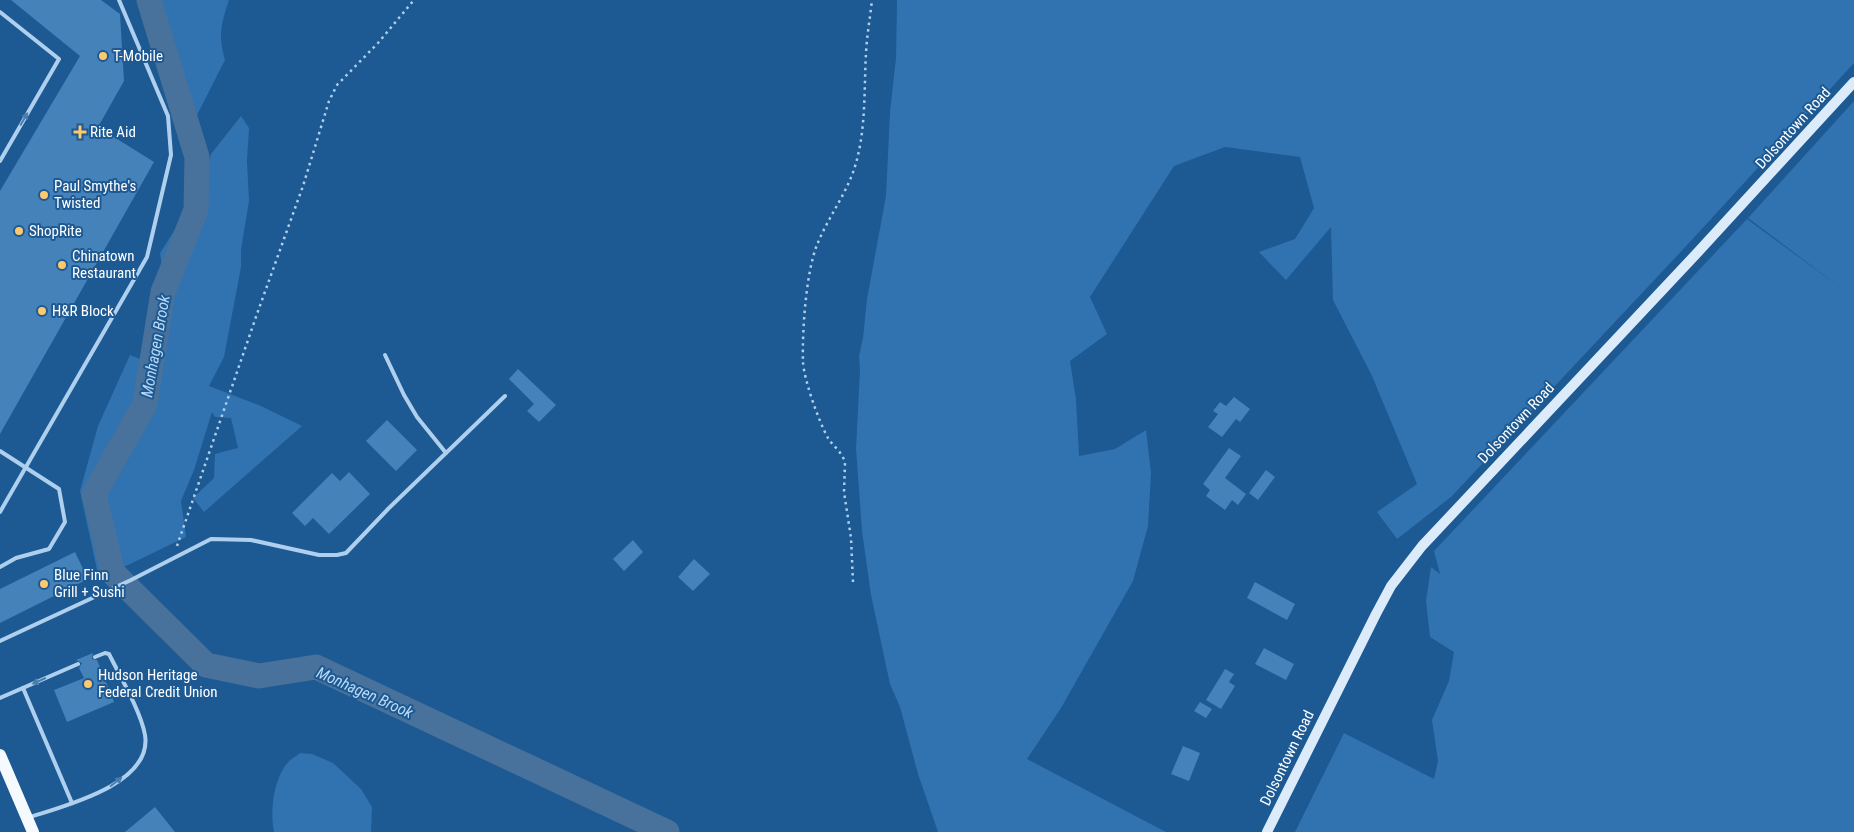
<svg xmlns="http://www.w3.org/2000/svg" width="1854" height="832" font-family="'Roboto Condensed',sans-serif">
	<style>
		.green { fill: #3073b0 }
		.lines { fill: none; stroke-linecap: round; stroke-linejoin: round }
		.river { stroke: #48729b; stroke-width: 25 }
		.building { fill: #4582b9 }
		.path { stroke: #aed0ee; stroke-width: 2.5; stroke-dasharray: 2.5 4; stroke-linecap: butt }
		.lane { stroke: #aed0ee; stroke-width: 4 }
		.secondary { stroke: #dbebfa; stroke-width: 10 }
		.primary { stroke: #f5faff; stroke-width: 12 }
		.oneway { fill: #487dae }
		.poi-dot { fill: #fec96c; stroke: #1d5992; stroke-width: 2 }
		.labels { text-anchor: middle; stroke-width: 4; stroke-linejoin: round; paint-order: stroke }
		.poi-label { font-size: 15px; fill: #fff; stroke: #1d5992; text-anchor: start }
		.street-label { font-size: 15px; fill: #fff; stroke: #1d5992 }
		.water-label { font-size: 16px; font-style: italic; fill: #bad9f5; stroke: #1d5992 }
	</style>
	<rect width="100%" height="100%" fill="#1d5992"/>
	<g class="green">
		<path d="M146,0H229C221,25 218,34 225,60L193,123L166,99L168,65L151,10Z"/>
		<polygon points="897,0 1854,0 1854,63 1689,243 1451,497 1397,539 1377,512 1417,484 1372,376 1333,300 1331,227 1286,280 1259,252 1295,239 1314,208 1300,157 1225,147 1174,166 1090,297 1107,334 1070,361 1076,399 1079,456 1115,449 1146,430 1151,473 1148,526 1133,581 1061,708 1027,759 1166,832 938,832 918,774 900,707 890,684 871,595 862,531 856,449 860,370 859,356 863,338 867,299 886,196 890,112 896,58"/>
		<polygon points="1854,101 1854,832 1295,832 1344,733 1434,779 1438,761 1432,720 1449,681 1454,652 1430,637 1426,601 1431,567 1440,574 1434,551 1747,219 1841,288 1748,218"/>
		<polygon points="241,116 249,128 247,161 249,201 241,250 241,267 224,357 209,386 261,406 302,426 204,512 193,498 214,478 215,454 238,448 231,418 215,417 212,412 194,470 181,501 186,537 99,579 80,491 98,426 130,355 156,365 163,338 163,274 160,253 202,187 211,154"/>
		<path d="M300,753L312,754L333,763L361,789L372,807L371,832H274C270,811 273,784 285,766C289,760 296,756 300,753Z"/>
	</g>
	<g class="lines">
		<polyline class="river" points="149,0 197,157 196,210 163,292 145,404 94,494 113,573 206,665 259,676 316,667 667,832"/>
	</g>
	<g class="building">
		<polygon points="11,0 101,0 120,14 124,81 98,127 154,162 0,434 0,191 80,56"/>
		<polygon points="518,369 556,405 539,422 527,411 534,404 509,379"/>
		<polygon points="1234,397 1250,409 1240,422 1236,419 1222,437 1208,427 1218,414 1213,411 1220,402 1226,406"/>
		<polygon points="387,420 417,450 396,471 366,441"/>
		<polygon points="1229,448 1241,456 1225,478 1246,494 1238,505 1232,500 1225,510 1206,496 1210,490 1203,484"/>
		<polygon points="1266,470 1275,477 1258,500 1249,493"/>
		<polygon points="349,472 370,494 329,534 313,518 305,526 292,513 332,473 340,481"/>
		<polygon points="633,540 643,552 624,571 613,559"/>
		<polygon points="75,552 88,579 0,623 0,589"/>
		<polygon points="694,559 710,574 693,591 678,577"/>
		<polygon points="1255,582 1295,604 1287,620 1247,598"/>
		<polygon points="1264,648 1294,664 1286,680 1255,664"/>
		<polygon points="93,653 92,659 97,660 114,702 67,722 54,690 84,678 79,668 82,663 76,660"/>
		<polygon points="1225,669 1234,674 1229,682 1235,686 1221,709 1206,700"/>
		<polygon points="1200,702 1212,709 1206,718 1194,711"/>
		<polygon points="1183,746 1200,753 1189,781 1171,774"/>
		<polygon points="155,807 175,832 125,832"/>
	</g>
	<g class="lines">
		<g class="path">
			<polyline points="177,546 257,314 303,186 329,101 337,85 378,43 414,0"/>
			<path d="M853,582L851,538L844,492L845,463C843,453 833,446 828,438C819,422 804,380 803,362C802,332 806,272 817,245C828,217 848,192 856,163C866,128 864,89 866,53C867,35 870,18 872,0"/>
		</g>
		<g class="lane">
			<polyline points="0,12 59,59 0,161"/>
			<polyline points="385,355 404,395 417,417 446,453"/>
			<polyline points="0,451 59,489 65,522 49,549 16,558 0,567"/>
			<polyline points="0,512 147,257 171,155 168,116 119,0"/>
			<polyline points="0,641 131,580 211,539 251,540 319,555 337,555 346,553 388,509 505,396"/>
			<polyline points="23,688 72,803"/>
			<polyline points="0,698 78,664"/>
			<path d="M30,817C64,806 153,784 145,735C141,712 120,676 109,654L105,653L95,657"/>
		</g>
		<polyline class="secondary" points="1267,832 1376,614 1391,586 1422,546 1698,252 1854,82"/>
		<polyline class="primary" points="0,755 33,832"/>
	</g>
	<defs><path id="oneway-solid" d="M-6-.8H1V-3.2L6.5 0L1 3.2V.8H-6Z" transform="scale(1.25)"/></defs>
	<g class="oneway">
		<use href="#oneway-solid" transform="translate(24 119) rotate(-60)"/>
		<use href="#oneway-solid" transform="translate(39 681) rotate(156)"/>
		<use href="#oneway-solid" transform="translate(116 782) rotate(-37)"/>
	</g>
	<g class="poi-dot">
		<circle cx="103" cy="56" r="5"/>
		<path d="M77.5 124.5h5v5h5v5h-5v5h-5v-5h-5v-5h5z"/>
		<circle cx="44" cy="195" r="5"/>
		<circle cx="19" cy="231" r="5"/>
		<circle cx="62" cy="265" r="5"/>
		<circle cx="42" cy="311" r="5"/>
		<circle cx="44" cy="584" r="5"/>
		<circle cx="88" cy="684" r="5"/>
	</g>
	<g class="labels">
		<g class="poi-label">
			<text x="113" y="61">T-Mobile</text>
			<text x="90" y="137">Rite Aid</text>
			<text x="54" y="191">Paul Smythe's<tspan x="54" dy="17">Twisted</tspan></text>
			<text x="29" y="236">ShopRite</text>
			<text x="72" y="261">Chinatown<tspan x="72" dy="17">Restaurant</tspan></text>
			<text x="52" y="316">H&amp;R Block</text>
			<text x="54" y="580">Blue Finn<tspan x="54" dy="17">Grill + Sushi</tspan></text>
			<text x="98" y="680">Hudson Heritage<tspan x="98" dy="17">Federal Credit Union</tspan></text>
		</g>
		<g class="street-label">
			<text transform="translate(1793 128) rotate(-48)" y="5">Dolsontown Road</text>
			<text transform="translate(1516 423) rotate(-47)" y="5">Dolsontown Road</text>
			<text transform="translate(1287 758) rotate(-64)" y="5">Dolsontown Road</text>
		</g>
		<g class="water-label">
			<text transform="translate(155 346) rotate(-80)" y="6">Monhagen Brook</text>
			<text transform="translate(365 692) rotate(24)" y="6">Monhagen Brook</text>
		</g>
	</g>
</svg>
